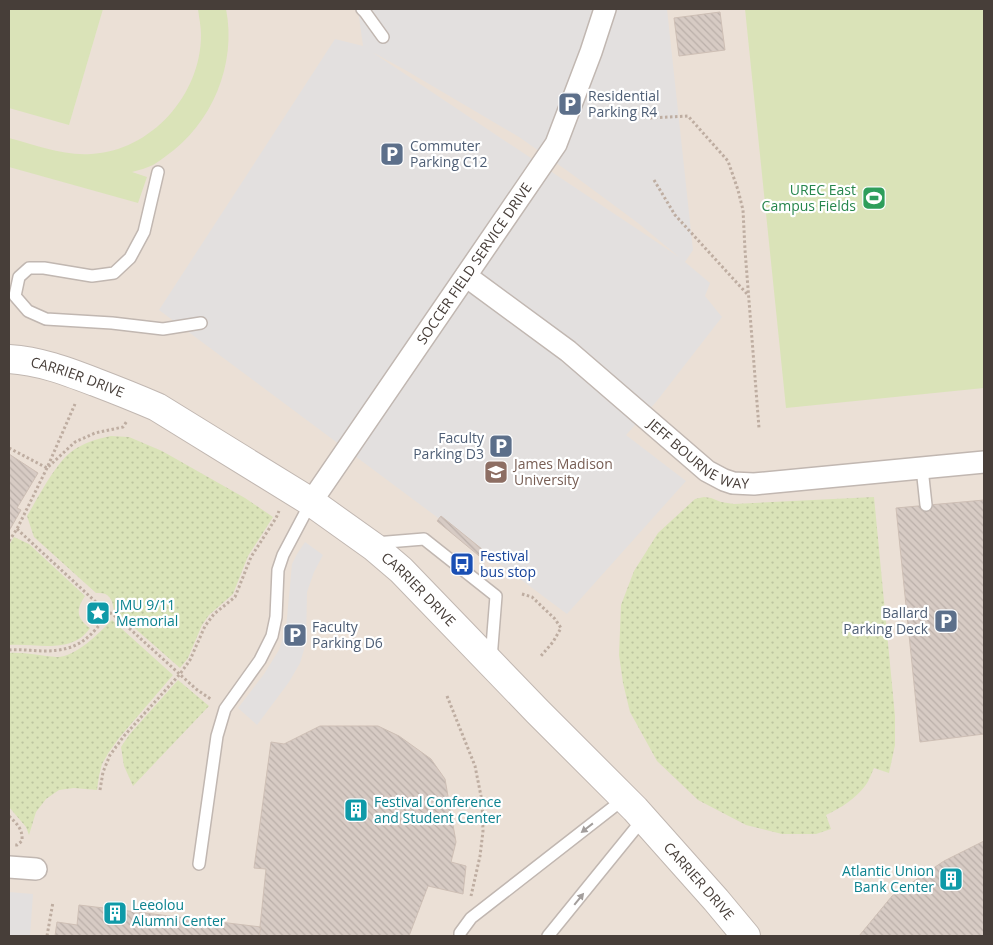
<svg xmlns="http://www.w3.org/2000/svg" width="993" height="945" font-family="'Open Sans',sans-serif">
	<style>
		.education { fill: #ebe0d6 }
		.green { fill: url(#green-dots) }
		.pitch { fill: #dae3b8 }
		.parking { fill: #e3e0df; fill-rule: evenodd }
		.building { fill: url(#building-back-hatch); stroke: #cebfb5 }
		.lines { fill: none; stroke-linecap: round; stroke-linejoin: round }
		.service-casing { stroke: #c1b7b1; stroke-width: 14 }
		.minor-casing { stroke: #c1b7b1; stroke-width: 24 }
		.tertiary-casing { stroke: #c1b7b1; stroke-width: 30 }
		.path { stroke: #beada1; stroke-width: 3; stroke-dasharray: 2.5 2.5; stroke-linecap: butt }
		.service { stroke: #fff; stroke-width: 11 }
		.minor { stroke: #fff; stroke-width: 21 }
		.tertiary { stroke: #fff; stroke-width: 28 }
		.oneway { fill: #a39e9c }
		.labels { text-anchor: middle; stroke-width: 4.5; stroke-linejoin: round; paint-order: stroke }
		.service-label { font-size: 14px; fill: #4e5e75; stroke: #fff; text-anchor: start }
		.leisure-label { font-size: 14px; fill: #27864d; stroke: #fff; text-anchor: end }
		.street-label { font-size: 14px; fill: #473e39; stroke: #fff }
		.education-label { font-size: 14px; fill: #785e54; stroke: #fff; text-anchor: start }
		.transit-label { font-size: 14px; fill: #164399; stroke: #fff; text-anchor: start }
		.culture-label { font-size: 14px; fill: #0d838f; stroke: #fff; text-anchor: start }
	</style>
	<defs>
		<pattern id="green-dots" width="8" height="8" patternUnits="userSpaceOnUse" patternTransform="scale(1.25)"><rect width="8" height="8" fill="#dae3b8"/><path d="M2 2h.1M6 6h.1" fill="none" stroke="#bcc49f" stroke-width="1.8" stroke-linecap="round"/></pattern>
		<pattern id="building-back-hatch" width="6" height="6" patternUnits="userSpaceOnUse" patternTransform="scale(1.25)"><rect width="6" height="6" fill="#d7cbc4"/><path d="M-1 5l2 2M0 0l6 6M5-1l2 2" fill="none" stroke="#baafa9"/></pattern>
	</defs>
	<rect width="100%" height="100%" fill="#f4efeb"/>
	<rect class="education" x="9" y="9" width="975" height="927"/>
	<g class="green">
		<path d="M111,436L129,437L162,451L245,498L273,517L248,556L233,594L209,615L202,625L188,658L180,668L114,610C112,598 109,592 96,593L34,537L27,516C38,498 55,464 71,452C83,443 96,439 111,436Z"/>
		<path d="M704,497L711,498L721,502L734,504L874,497L895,716V745L889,773L874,768C871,774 869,781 865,786C855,799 841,808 826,815L831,829L816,834H782L746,825L698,800L657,761L630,712L623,683L619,655L621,605L634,571L658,533L695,499Z"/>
		<path d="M14,537L29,544L85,596C76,609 76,618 90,628C72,655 36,643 9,645V545Z"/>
		<path d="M112,620L173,675L119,738L109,752L102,764L99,776L97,790L74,788L59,790L46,799L36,812L29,835L26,827L9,807V653C25,652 41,656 57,657C76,657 99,633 112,620Z"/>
		<polygon points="178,680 209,706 133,786 124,766 121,747 129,735"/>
	</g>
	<g class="pitch">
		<polygon points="9,9 103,9 69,125 9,108"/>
		<path d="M198,9H226C237,64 212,124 166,156C162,159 158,162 153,165C147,168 139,170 132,172L147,177L138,203L9,167V138C36,145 63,156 91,154C151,151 201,95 201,35C201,26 199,18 198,9Z"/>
		<polygon points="745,9 984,9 984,388 786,408"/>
	</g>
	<g class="parking">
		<path d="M358,9H667L693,250L685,262L710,283L705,296L722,317L656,402L626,435L686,481L567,614L159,310L335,39L363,46ZM372,52L407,71L519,137L569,172L638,223L679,257Z"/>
		<polygon points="305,542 323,555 314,572 307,592 306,643 300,663 289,682 257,725 238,708 264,674 279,650 286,628 292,564 297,554"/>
		<polygon points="9,892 33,894 30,936 9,936"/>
	</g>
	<g class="building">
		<polygon points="720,12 725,50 679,56 674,18"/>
		<polygon points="9,454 38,473 17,508 21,510 9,531"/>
		<polygon points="984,500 984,734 920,742 896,508"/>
		<polygon points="441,516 488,554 484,560 437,521"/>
		<polygon points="320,726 378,726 399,736 431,759 445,779 456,842 451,862 466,866 463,894 428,886 409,936 259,936 266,869 254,868 271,742 284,744"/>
		<polygon points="984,841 984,936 859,936 892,896 944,861"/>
		<polygon points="79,905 261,927 259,936 55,936 57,922 77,925"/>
	</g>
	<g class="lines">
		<g class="service-casing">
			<g id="service">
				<polyline points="362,9 365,12 383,37"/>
				<polyline points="158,172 144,232 130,258 114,273 92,276 44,268 29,268 19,277 15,296 28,311 46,319 112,323 163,329 201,323"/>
				<polyline points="922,468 926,505"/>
				<polyline points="375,543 424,539 496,596 491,659"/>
				<polyline points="199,864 217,736 225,709 260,660 272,636 276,617 278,570 283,555 311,502"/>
				<polyline points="460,936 460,933 471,918 625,798"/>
				<polyline points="548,936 643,819"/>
			</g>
		</g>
		<g class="minor-casing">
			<g id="minor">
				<path id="s1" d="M466,276L568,351L707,471L724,480L733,483L754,484L984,462"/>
				<path id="s2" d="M311,502L556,144L591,52L605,9"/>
				<polyline points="9,867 36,869"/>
			</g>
		</g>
		<g class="tertiary-casing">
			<g id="tertiary">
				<path id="s3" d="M9,359C40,361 66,371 95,382C116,390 136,398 157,407L311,502L374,547L401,570L538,712L635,809L716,900L746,936"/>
			</g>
		</g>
		<g class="path">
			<polyline points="650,118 688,116 728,161 738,190 743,210 745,250 759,428"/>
			<polyline points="654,180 675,215 748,295"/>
			<polyline points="9,448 47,468 75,442 95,433 123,427 127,421"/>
			<polyline points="17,529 98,604 119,619 196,689 212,700"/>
			<polyline points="9,541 17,529 47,468 75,404"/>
			<polyline points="522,594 532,597 555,619 561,628 553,642 540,657"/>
			<path d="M9,650C21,649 33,651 45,651C77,651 92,638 109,611"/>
			<polyline points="447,696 475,766 482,801 483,831 480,856 471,896"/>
			<polyline points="100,790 103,772 110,755 124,736 180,674 190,660 205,626 214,614 235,597 251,557 276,518 279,511"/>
			<path d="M9,816C17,824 23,829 22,841L17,845H14"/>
			<polyline points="47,936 53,902"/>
		</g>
		<use href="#service" class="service"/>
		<use href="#minor" class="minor"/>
		<use href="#tertiary" class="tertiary"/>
	</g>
	<defs><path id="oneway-solid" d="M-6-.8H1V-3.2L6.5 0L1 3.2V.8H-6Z" transform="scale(1.25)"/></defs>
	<g class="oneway">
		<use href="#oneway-solid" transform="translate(587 828) rotate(142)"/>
		<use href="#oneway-solid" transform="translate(579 899) rotate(-51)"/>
	</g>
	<defs>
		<g id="parking-square" transform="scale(1.25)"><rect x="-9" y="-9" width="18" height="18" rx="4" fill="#5c6f8a" stroke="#fff"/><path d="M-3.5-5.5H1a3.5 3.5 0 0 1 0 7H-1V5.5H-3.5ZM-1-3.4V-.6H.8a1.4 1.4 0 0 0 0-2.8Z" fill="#fff"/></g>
		<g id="stadium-square" transform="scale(1.25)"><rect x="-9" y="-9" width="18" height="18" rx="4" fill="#2e9e5b" stroke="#fff"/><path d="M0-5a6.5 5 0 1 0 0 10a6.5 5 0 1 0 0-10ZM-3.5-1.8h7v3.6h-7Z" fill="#fff"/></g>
		<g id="university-square" transform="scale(1.25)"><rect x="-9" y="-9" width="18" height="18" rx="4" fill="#8d6e63" stroke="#fff"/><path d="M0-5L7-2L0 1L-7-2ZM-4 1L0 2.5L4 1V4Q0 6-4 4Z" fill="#fff"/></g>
		<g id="bus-square" transform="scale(1.25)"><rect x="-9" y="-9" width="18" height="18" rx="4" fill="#1a4fb4" stroke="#fff"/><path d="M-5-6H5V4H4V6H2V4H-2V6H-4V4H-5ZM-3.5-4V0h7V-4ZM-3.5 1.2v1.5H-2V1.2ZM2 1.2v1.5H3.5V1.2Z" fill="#fff"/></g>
		<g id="sight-square" transform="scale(1.25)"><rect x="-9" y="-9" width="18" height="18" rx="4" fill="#0f9aa8" stroke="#fff"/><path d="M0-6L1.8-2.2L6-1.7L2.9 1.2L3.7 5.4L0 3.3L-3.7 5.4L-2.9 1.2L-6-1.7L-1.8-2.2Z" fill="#fff"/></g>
		<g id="building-square" transform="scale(1.25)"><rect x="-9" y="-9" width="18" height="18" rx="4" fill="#0f9aa8" stroke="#fff"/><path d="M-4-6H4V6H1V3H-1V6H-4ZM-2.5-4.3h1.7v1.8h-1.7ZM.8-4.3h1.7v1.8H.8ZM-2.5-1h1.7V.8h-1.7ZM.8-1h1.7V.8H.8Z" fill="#fff"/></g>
	</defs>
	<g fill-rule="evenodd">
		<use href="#parking-square" x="570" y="104"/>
		<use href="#parking-square" x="392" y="154"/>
		<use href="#stadium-square" x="874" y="198"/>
		<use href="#parking-square" x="501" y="446"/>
		<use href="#university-square" x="496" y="472"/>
		<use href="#bus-square" x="462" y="564"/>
		<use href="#sight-square" x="98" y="613"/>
		<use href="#parking-square" x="946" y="621"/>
		<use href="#parking-square" x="295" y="635"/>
		<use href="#building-square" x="356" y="810"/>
		<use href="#building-square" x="951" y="879"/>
		<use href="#building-square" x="115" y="913"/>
	</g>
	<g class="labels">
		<g class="service-label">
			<text x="588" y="101">Residential<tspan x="588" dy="16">Parking R4</tspan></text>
			<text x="410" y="151">Commuter<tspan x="410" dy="16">Parking C12</tspan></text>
			<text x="484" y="443" text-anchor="end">Faculty<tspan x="484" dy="16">Parking D3</tspan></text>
			<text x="928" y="618" text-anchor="end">Ballard<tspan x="928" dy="16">Parking Deck</tspan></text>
			<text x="312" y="632">Faculty<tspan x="312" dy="16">Parking D6</tspan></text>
		</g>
		<g class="leisure-label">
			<text x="856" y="195">UREC East<tspan x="856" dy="16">Campus Fields</tspan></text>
		</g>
		<g class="street-label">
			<text dy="5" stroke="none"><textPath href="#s2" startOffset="289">SOCCER FIELD SERVICE DRIVE</textPath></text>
			<text dy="5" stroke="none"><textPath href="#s3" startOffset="71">CARRIER DRIVE</textPath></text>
			<text dy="5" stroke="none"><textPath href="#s1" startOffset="295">JEFF BOURNE WAY</textPath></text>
			<text dy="5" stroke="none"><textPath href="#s3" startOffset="476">CARRIER DRIVE</textPath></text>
			<text dy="5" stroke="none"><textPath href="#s3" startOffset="881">CARRIER DRIVE</textPath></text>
		</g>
		<g class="education-label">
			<text x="514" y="469">James Madison<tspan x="514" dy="16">University</tspan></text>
		</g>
		<g class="transit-label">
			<text x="480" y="561">Festival<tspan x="480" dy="16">bus stop</tspan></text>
		</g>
		<g class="culture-label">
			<text x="116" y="610">JMU 9/11<tspan x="116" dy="16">Memorial</tspan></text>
			<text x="374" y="807">Festival Conference<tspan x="374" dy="16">and Student Center</tspan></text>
			<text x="934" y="876" text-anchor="end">Atlantic Union<tspan x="934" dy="16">Bank Center</tspan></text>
			<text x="132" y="910">Leeolou<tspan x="132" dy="16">Alumni Center</tspan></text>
		</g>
	</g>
	<rect width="993" height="945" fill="none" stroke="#473e39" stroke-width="20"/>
</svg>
